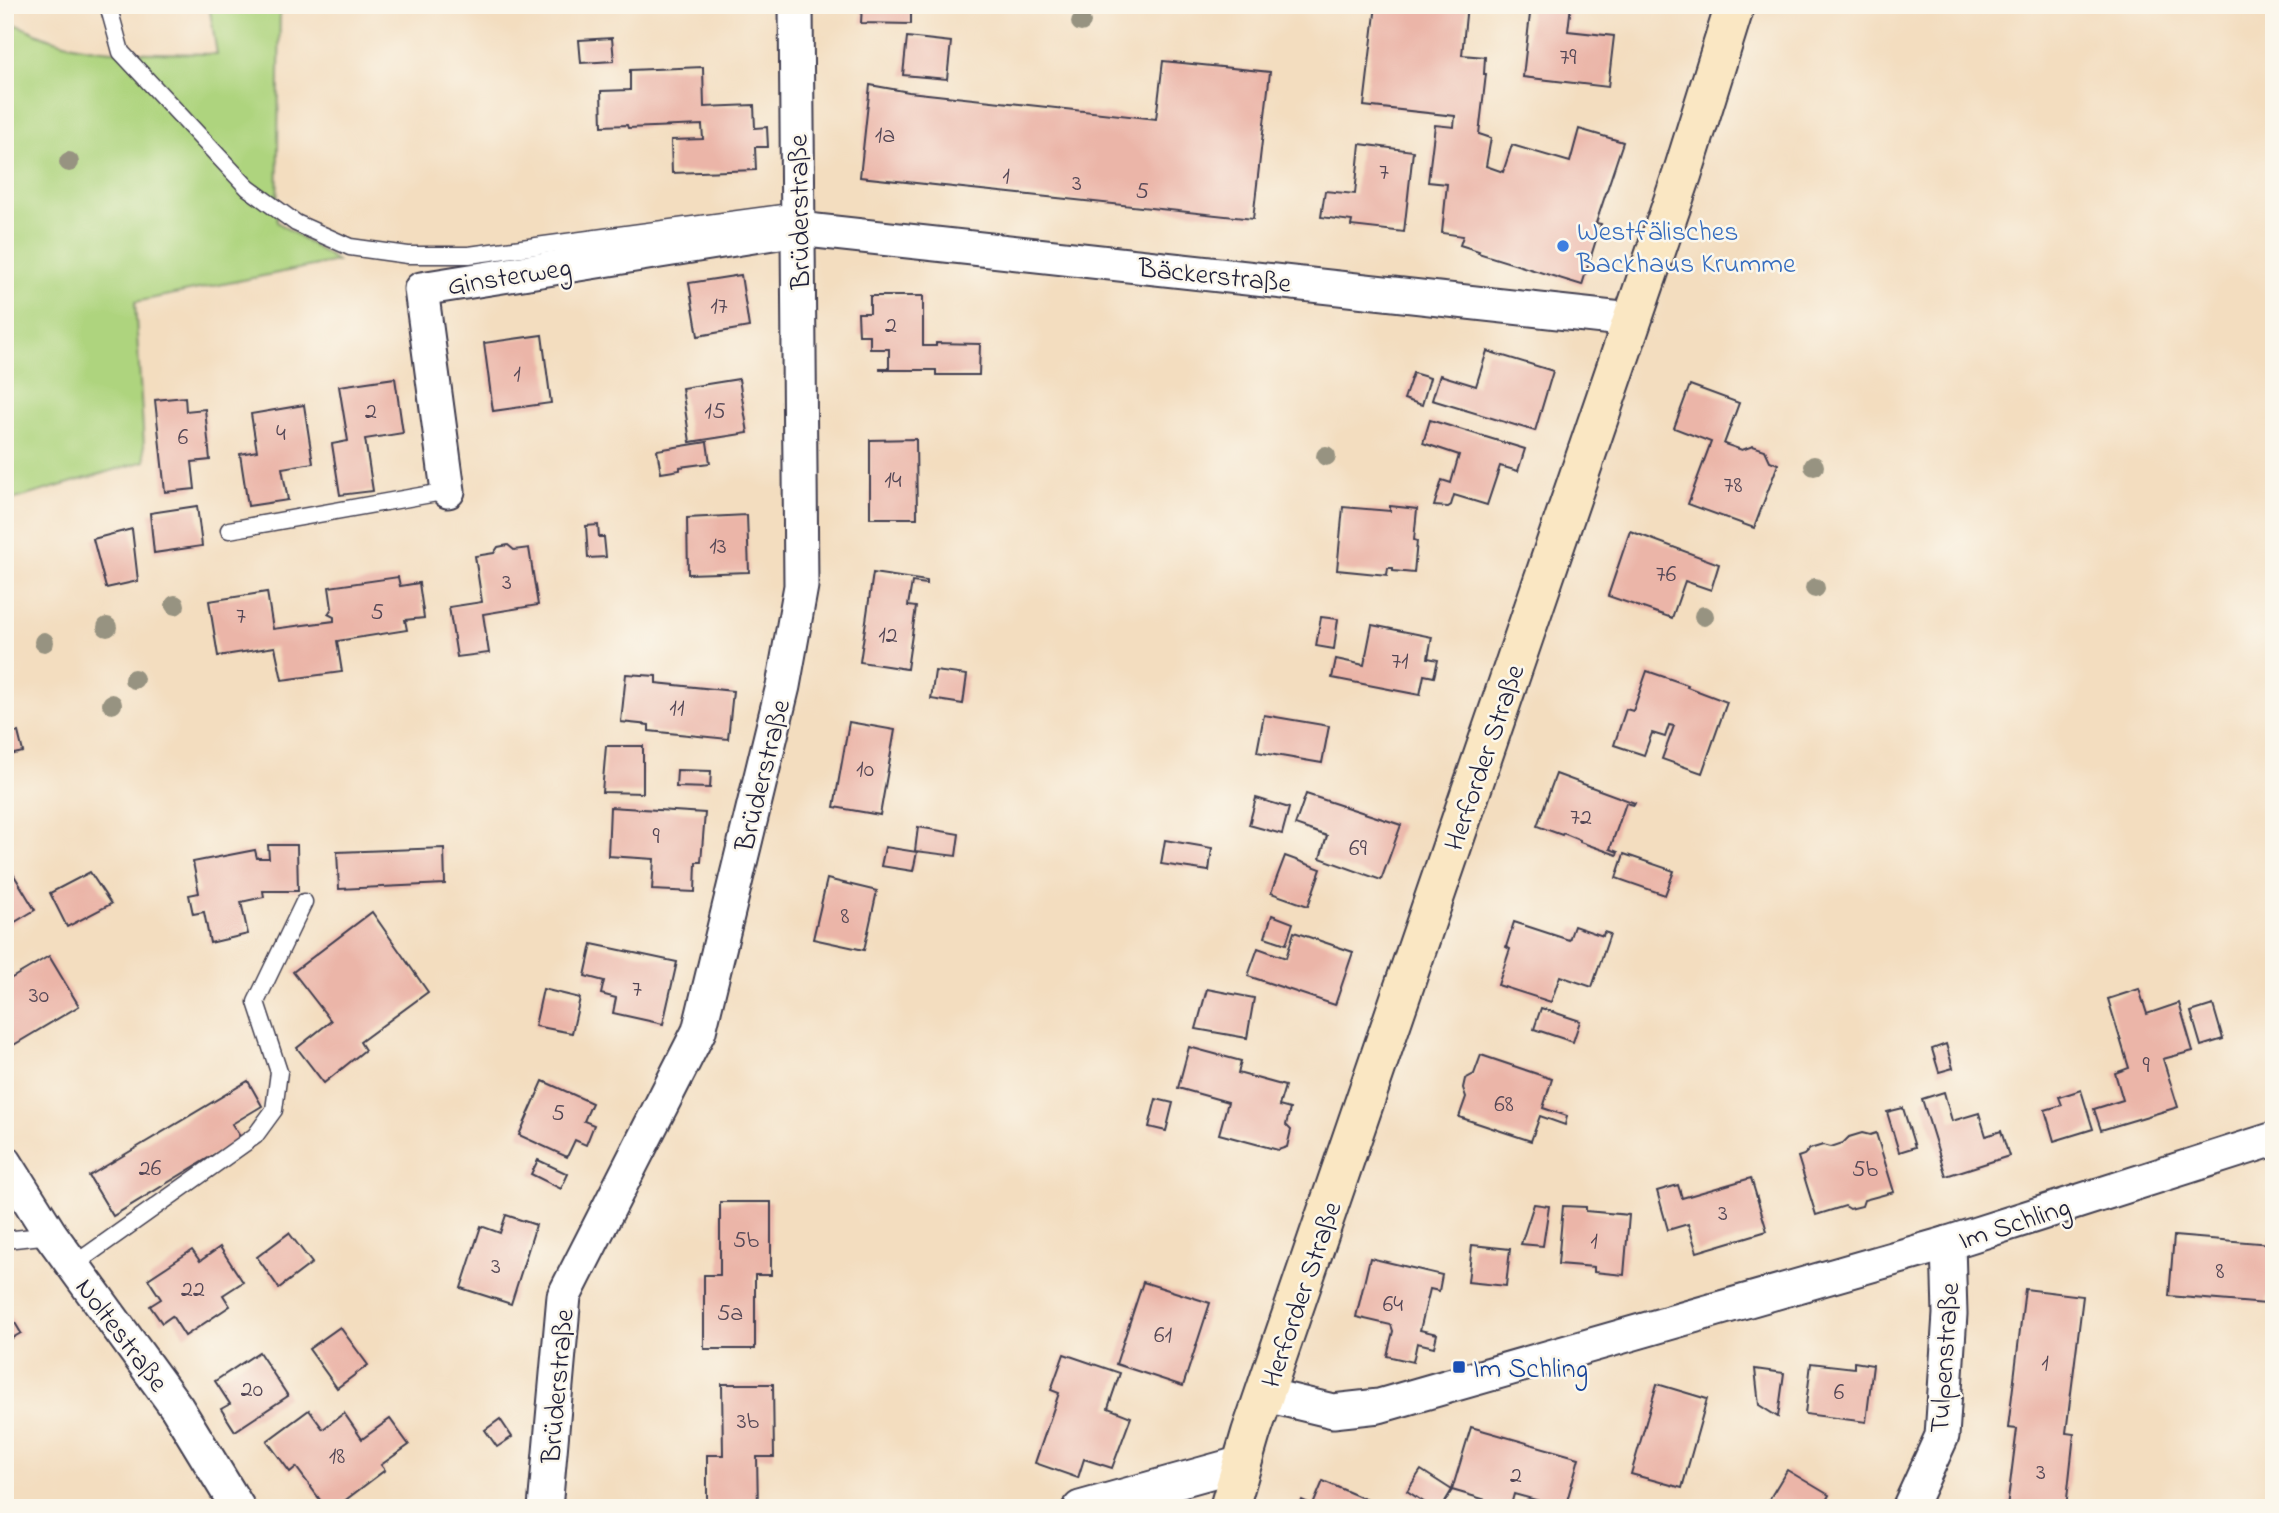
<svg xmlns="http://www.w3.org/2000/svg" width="2279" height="1513" font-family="'Indie Flower',sans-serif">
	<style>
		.green { fill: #aed47e; stroke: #687b5c; stroke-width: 2 }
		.building { fill: #ebb5a8 }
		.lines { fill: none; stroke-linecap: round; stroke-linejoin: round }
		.service-casing { stroke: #413e4f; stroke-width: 19 }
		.minor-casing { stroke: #413e4f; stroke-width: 37 }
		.secondary-casing { stroke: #413e4f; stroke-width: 42 }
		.service { stroke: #fff; stroke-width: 16 }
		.minor { stroke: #fff; stroke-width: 33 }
		.secondary { stroke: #fae7c3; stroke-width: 38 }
		.tree { fill: #979381 }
		.shop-dot { fill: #3f7fe0; stroke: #fbf7ec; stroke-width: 2.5 }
		.transit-dot { fill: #1a4fb4; stroke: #fbf7ec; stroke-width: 2.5 }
		.labels { text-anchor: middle; stroke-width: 5; stroke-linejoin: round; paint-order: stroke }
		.number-label { font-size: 24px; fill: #544756 }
		.street-label { font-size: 28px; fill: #22223b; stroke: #fbf7ec }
		.shop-label { font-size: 28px; fill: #366cbe; stroke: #fbf7ec; text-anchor: start }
		.transit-label { font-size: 28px; fill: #164399; stroke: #fbf7ec; text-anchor: start }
	</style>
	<rect width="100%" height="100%" fill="#fbf7ec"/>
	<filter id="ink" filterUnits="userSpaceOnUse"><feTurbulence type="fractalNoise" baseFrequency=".0143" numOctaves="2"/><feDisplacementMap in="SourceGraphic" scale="14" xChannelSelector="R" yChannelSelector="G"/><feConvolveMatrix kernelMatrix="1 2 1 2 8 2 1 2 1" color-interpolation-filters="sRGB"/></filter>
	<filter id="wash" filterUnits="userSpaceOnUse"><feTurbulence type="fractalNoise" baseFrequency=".00686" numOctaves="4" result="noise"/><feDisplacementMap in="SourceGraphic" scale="28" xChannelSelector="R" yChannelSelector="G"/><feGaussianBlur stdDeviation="1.57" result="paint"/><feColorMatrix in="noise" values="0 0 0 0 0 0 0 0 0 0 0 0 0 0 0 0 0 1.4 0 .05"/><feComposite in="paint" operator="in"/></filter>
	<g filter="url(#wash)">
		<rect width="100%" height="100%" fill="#f3ddbf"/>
		<path class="green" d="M209,5H280L277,222L337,261L135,302L145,461L5,502V17C12,24 21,27 29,30C87,58 154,52 217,54Z"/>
		<g id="blocks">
			<g class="building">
				<polygon points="862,5 911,5 911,24 861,23"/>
				<polygon points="1376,5 1467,5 1462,55 1485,57 1484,74 1486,74 1479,134 1491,138 1486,166 1503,172 1512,145 1570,162 1579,129 1623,142 1596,223 1601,224 1582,285 1478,253 1479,251 1460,245 1463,236 1442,233 1447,184 1428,182 1435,125 1454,127 1455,116 1364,106"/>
				<polygon points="1531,5 1571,5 1568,31 1614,36 1608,87 1523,77"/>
				<polygon points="907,37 951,42 947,79 903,75"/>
				<polygon points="612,38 614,61 581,63 579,40"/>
				<polygon points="1163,61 1270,72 1253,219 860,177 870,85 909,92 1156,119"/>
				<polygon points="703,67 704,107 754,105 755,128 767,127 768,147 755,147 756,170 672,173 671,140 703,139 702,125 628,128 627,125 602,126 601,91 630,90 630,70"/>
				<polygon points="1360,144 1413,151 1404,232 1351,226 1352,221 1321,217 1325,191 1355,194"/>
				<polygon points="741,275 749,327 698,336 689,283"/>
				<polygon points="870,296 923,296 923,346 936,346 936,343 980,344 979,375 936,375 936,370 880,370 880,368 889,368 889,349 870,349 870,335 859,335 858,313 870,313"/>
				<polygon points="542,335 551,403 493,411 484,343"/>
				<polygon points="1487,351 1553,371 1535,431 1432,400 1440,375 1476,386"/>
				<polygon points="1413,373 1430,378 1422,405 1404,399"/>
				<polygon points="395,378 403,433 365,439 373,491 340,495 332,444 348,441 339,386"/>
				<polygon points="739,379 748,433 690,442 682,388"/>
				<polygon points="1690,385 1739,403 1724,444 1742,450 1753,446 1765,450 1770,461 1778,464 1754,528 1688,504 1711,442 1674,428"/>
				<polygon points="185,397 186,411 205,409 210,460 192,462 195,489 165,492 155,400"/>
				<polygon points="304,405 313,463 282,468 288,500 248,506 240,454 257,451 251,414"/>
				<polygon points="1430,420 1525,449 1518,471 1500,466 1487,505 1454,495 1451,505 1448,507 1434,506 1442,480 1451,483 1459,455 1423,443"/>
				<polygon points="916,439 917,518 870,518 870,440"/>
				<polygon points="707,442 710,463 680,467 680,470 661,473 657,450"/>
				<polygon points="197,506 202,546 154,553 150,513"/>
				<polygon points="1390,506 1417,509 1414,540 1417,541 1414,573 1393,571 1393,568 1388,568 1387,575 1337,570 1343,507 1390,511"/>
				<polygon points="747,515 749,572 688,574 687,518"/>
				<polygon points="598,525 599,537 604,537 606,557 588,558 586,526"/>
				<polygon points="132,529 138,581 106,588 93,539"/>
				<polygon points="1630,531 1719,564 1711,590 1685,581 1672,618 1608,596"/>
				<polygon points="508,545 514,550 529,548 538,605 483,614 489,653 457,657 449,607 482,602 475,556 494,553 498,547"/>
				<polygon points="873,573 927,581 927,584 912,582 908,606 916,607 907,669 860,662"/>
				<polygon points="398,577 400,586 419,583 424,618 405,620 407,630 337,641 342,672 282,680 275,647 218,656 209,601 267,592 273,629 334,621 334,617 328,614 332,608 329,587"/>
				<polygon points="1321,617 1338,619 1334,649 1316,646"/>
				<polygon points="1372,625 1432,637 1428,658 1438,660 1434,677 1424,675 1420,695 1332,678 1336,659 1364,665"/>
				<polygon points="935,671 967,675 963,704 931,699"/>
				<polygon points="1647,671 1688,685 1687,687 1727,702 1702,773 1662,759 1674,726 1669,725 1665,737 1652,733 1644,755 1614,745 1626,709 1633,711"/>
				<polygon points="626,674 656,676 656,683 733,691 728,739 649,731 649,725 621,722"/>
				<polygon points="1264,715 1329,726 1322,763 1257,752"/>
				<polygon points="849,722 895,730 880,815 834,807"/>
				<polygon points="18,732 23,752 5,756 5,735"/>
				<polygon points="606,746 643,746 643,793 602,792"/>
				<polygon points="677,770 711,771 710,788 676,787"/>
				<polygon points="1556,774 1635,803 1634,805 1626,803 1610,849 1618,852 1617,855 1580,842 1580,840 1563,833 1562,835 1537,826"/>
				<polygon points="1306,794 1401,825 1381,880 1320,858 1327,836 1295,825"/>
				<polygon points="1256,798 1289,808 1282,834 1249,825"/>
				<polygon points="610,807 705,813 701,862 696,862 695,892 652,890 654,859 608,856"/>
				<polygon points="918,827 959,834 956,856 915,851"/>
				<polygon points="1165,840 1212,848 1209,871 1161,864"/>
				<polygon points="268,845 297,845 298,891 263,891 264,897 241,902 248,934 210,943 204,912 193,914 189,895 199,893 193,862 255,850 257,858 269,858"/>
				<polygon points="885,847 917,852 913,871 881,866"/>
				<polygon points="444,848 445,884 339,889 337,852"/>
				<polygon points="1624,854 1674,871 1665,895 1616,878"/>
				<polygon points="1285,856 1321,869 1308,906 1271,893"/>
				<polygon points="9,867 35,910 5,928 5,869"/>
				<polygon points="90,872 111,904 67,927 50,893"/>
				<polygon points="827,879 877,891 864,950 813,939"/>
				<polygon points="372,912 428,992 360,1042 365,1050 324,1083 297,1048 331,1021 293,972"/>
				<polygon points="1272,915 1293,923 1286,944 1265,937"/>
				<polygon points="1514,922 1569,940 1574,926 1603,936 1604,932 1610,934 1592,987 1560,976 1551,1002 1498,985 1510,949 1506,947"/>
				<polygon points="1294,932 1353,952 1335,1005 1248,976 1258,948 1286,958"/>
				<polygon points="592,944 677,962 663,1024 613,1013 616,998 601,994 604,981 585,976"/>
				<polygon points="49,956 79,1006 12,1046 5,1035 5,982"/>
				<polygon points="543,989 580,998 572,1033 535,1026"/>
				<polygon points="1207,989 1254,998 1247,1038 1196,1029"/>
				<polygon points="2139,989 2147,1014 2179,1003 2193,1051 2163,1059 2178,1107 2101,1130 2094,1109 2123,1100 2115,1073 2129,1068 2108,999"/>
				<polygon points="2213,1005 2223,1039 2201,1046 2191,1012"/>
				<polygon points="1541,1008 1580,1021 1573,1042 1534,1029"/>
				<polygon points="1946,1044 1953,1068 1939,1072 1932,1049"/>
				<polygon points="1189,1047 1241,1061 1238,1073 1285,1086 1279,1106 1290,1109 1286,1125 1291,1130 1287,1147 1278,1150 1219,1134 1228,1102 1178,1088"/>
				<polygon points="1481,1055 1552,1079 1543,1108 1567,1116 1565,1125 1540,1116 1531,1141 1459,1117 1466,1097 1463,1088 1465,1079 1474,1074"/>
				<polygon points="248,1081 262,1106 232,1124 241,1138 113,1216 89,1176"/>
				<polygon points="543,1081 592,1103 584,1121 594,1125 586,1145 575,1140 567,1157 519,1135"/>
				<polygon points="2081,1090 2093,1129 2054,1141 2045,1110 2062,1105 2059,1097"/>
				<polygon points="1944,1092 1952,1121 1979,1113 1986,1136 2001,1131 2009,1156 1946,1176 1922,1099"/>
				<polygon points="1156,1099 1173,1103 1166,1131 1149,1127"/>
				<polygon points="1903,1108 1915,1147 1899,1152 1887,1112"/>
				<polygon points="1862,1133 1870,1135 1876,1133 1894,1192 1864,1200 1862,1206 1850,1209 1845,1206 1816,1215 1798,1157 1804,1155 1810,1149 1823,1145 1831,1147 1843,1143 1849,1137"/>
				<polygon points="538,1160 568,1174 561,1189 531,1174"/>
				<polygon points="1751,1178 1767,1231 1697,1252 1688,1224 1668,1230 1657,1191 1678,1185 1682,1198"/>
				<polygon points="720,1202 771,1202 771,1275 755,1275 755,1349 704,1349 704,1275 720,1275"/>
				<polygon points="1534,1204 1549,1206 1543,1246 1521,1244"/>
				<polygon points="1563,1206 1586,1207 1586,1211 1629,1215 1624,1275 1594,1272 1594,1267 1558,1264"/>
				<polygon points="506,1215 536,1225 511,1304 461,1288 481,1226 500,1233"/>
				<polygon points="289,1233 312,1263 279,1288 257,1257"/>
				<polygon points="2174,1236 2270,1244 2270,1236 2274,1236 2274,1295 2267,1295 2266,1304 2169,1296"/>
				<polygon points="1472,1245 1510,1249 1506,1286 1468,1282"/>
				<polygon points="220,1247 243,1282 223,1295 230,1306 185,1336 172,1316 162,1323 150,1306 161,1299 148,1279 192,1250 200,1261"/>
				<polygon points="1370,1258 1442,1275 1439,1291 1430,1289 1420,1330 1437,1334 1434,1347 1417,1343 1413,1362 1387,1356 1393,1331 1391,1325 1356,1317"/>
				<polygon points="1143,1282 1210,1303 1183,1386 1116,1364"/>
				<polygon points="2025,1289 2083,1296 2066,1433 2074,1434 2066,1508 2007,1508 2017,1429 2008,1428"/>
				<polygon points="5,1306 21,1333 5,1342"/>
				<polygon points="340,1327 368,1365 337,1388 309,1349"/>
				<polygon points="259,1352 288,1396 235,1431 221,1409 230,1404 215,1381"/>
				<polygon points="1064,1354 1120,1373 1108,1408 1131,1417 1112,1468 1084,1459 1078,1478 1035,1463 1059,1393 1051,1390"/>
				<polygon points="1854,1362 1873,1365 1866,1422 1805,1414 1811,1363 1854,1368"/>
				<polygon points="1755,1369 1784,1373 1778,1417 1759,1405"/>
				<polygon points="722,1384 773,1384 774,1457 757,1457 758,1508 707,1508 707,1455 723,1455"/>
				<polygon points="1657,1384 1707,1399 1682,1488 1631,1474"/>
				<polygon points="309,1410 323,1429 344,1413 362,1439 390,1419 409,1445 381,1465 385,1470 335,1508 326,1508 296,1467 290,1472 267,1441"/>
				<polygon points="500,1419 512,1437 497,1447 485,1430"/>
				<polygon points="1471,1427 1579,1458 1565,1508 1514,1494 1511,1505 1517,1508 1484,1508 1486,1500 1452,1490 1441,1508 1433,1508 1407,1491 1421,1470 1452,1490"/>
				<polygon points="1787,1470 1829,1495 1822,1508 1764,1508"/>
				<polygon points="1323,1481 1372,1502 1383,1508 1299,1508 1302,1500 1313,1505"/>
			</g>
		</g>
	</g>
	<g filter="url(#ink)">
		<use href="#blocks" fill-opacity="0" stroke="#413e4f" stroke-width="2"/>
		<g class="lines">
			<g class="service-casing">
				<g id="service">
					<polyline points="108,5 121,52 248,188 296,223 350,247 408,255 469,255 797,211"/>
					<polyline points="229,530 448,491"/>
					<polyline points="5,1240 51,1235"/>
					<polyline points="72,1266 255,1136 274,1110 279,1072 256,1002 304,902"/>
				</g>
			</g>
			<g class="minor-casing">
				<g id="minor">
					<polyline points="448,491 421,289 798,229 1631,320"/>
					<polyline points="5,1162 51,1235 177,1408 238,1508"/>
					<polyline points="1266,1395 1333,1411 1379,1406 1948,1243 2274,1139"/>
					<polyline points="545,1508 564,1296 699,1031 783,686 801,586 796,5"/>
					<polyline points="1080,1508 1242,1463"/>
					<polyline points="1909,1508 1942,1436 1950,1314 1948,1243"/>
				</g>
			</g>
			<g class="secondary-casing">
				<polyline id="secondary" points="1229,1508 1251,1433 1682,175 1735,5"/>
			</g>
			<use href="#service" class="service"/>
			<use href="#minor" class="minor"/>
			<use href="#secondary" class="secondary"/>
		</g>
		<g class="tree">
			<circle cx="1081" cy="22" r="10"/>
			<circle cx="69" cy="162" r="10"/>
			<circle cx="1326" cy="456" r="10"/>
			<circle cx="1814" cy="466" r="10"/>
			<circle cx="1815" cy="588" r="10"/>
			<circle cx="175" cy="605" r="10"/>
			<circle cx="1704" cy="616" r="10"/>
			<circle cx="107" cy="627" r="10"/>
			<circle cx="44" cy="642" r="10"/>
			<circle cx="134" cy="679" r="10"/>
			<circle cx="112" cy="704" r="10"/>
		</g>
	</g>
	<circle class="shop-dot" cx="1563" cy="246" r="7"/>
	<rect class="transit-dot" x="1452" y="1360" width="14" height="14" rx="3.5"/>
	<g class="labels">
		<g class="number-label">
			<text x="1568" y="64">79</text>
			<text x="885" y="142">1a</text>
			<text x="1384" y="179">7</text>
			<text x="1006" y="183">1</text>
			<text x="1077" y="190">3</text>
			<text x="1142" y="198">5</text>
			<text x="719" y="313">17</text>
			<text x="891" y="332">2</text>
			<text x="517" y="381">1</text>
			<text x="371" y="418">2</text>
			<text x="715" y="418">15</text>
			<text x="281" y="440">4</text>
			<text x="183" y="444">6</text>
			<text x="893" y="487">14</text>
			<text x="1733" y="492">78</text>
			<text x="718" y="553">13</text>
			<text x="1666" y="581">76</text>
			<text x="507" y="589">3</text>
			<text x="377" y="619">5</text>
			<text x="241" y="623">7</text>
			<text x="888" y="642">12</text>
			<text x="1400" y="668">71</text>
			<text x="677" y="715">11</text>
			<text x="865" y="776">10</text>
			<text x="1581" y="824">72</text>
			<text x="656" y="843">9</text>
			<text x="1358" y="855">69</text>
			<text x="845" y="923">8</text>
			<text x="637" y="996">7</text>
			<text x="39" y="1002">30</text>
			<text x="2146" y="1072">9</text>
			<text x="1504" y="1111">68</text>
			<text x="558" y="1120">5</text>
			<text x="150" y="1175">26</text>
			<text x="1865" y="1176">5b</text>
			<text x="1723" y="1220">3</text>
			<text x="746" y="1247">5b</text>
			<text x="1594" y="1248">1</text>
			<text x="496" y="1273">3</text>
			<text x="2220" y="1278">8</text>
			<text x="193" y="1296">22</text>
			<text x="1393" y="1311">64</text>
			<text x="730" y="1320">5a</text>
			<text x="1163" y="1342">61</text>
			<text x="2045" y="1370">1</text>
			<text x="252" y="1396">20</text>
			<text x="1839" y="1399">6</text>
			<text x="748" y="1428">3b</text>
			<text x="337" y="1463">18</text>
			<text x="2041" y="1479">3</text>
			<text x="1516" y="1482">2</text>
		</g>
		<g class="street-label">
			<text transform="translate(798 212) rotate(-91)" y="10">Brüderstraße</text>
			<text transform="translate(1215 274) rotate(6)" y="10">Bäckerstraße</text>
			<text transform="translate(509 275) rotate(-9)" y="10">Ginsterweg</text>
			<text transform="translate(1483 757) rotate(-71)" y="10">Herforder Straße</text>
			<text transform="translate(761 775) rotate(-76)" y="10">Brüderstraße</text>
			<text transform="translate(2014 1222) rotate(-18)" y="10">Im Schling</text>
			<text transform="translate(1300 1294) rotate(-71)" y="10">Herforder Straße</text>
			<text transform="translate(123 1334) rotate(53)" y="10">Noltestraße</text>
			<text transform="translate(1943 1358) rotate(-86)" y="10">Tulpenstraße</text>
			<text transform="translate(556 1386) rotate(-85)" y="10">Brüderstraße</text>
		</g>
		<g class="shop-label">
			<text x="1577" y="240">Westfälisches<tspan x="1577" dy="32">Backhaus Krumme</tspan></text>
		</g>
		<g class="transit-label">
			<text x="1473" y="1377">Im Schling</text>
		</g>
	</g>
	<rect width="2279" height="1513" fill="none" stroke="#fbf7ec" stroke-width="28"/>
</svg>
